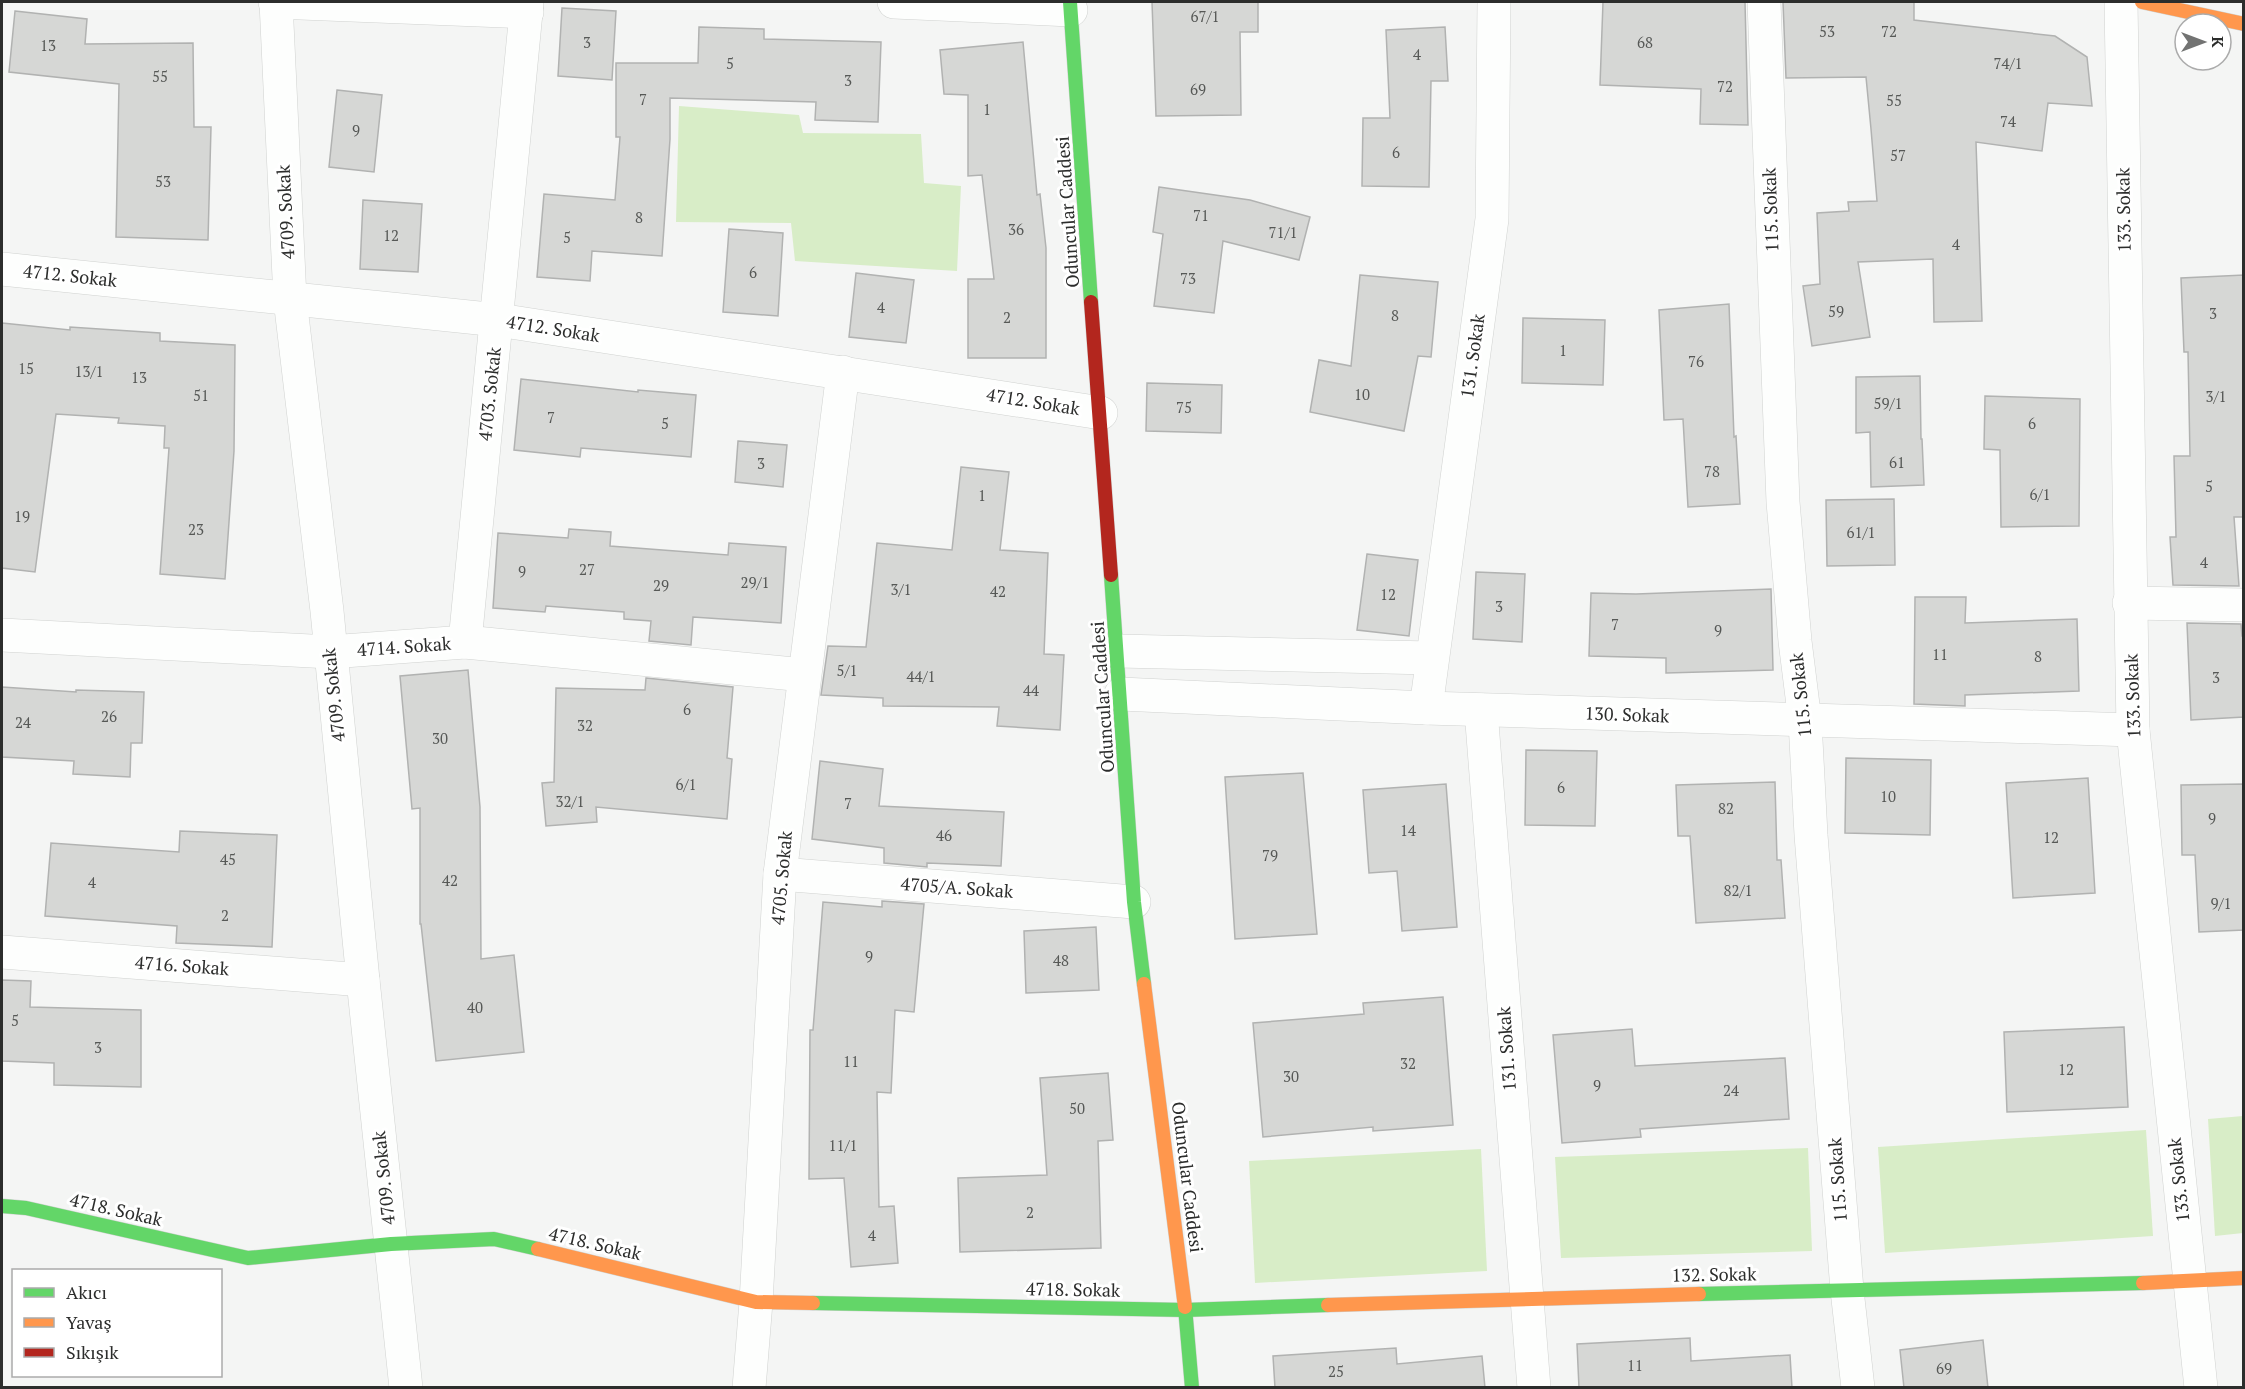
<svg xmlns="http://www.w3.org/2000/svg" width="2245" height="1389" font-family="'PT Serif',serif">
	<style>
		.green { fill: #d8edc7 }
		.building { fill: #d6d7d5; stroke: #b1b2b1; stroke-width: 1.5 }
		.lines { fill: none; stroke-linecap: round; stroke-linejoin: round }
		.street-casing { stroke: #d0d2d0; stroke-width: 34 }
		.fast-casing { stroke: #d0d2d0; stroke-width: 15 }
		.slow-casing { stroke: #d0d2d0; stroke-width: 15 }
		.jam-casing { stroke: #d0d2d0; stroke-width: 15 }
		.street { stroke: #fdfefd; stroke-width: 33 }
		.fast { stroke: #63d668; stroke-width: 14 }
		.slow { stroke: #ff974d; stroke-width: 14 }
		.jam { stroke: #b3261e; stroke-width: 14 }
		.labels { text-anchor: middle; stroke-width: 6; stroke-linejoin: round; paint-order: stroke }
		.number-label { font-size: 15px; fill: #565856 }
		.street-label { font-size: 18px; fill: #2c2d2c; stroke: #fff }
	</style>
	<rect width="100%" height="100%" fill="#f4f5f4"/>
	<g class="green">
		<polygon points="679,106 799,115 803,133 921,134 924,183 961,186 957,271 795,261 791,223 676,222"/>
		<polygon points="2243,1116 2243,1233 2215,1236 2208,1119"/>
		<polygon points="2146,1130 2153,1236 1885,1253 1878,1147"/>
		<polygon points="1808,1148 1812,1251 1561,1258 1555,1157"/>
		<polygon points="1481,1149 1487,1271 1255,1283 1249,1161"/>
	</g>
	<g class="building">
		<polygon points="1152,2 1258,2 1258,32 1240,32 1241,115 1156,116"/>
		<polygon points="1603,2 1745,2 1748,125 1700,124 1701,89 1600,85"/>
		<polygon points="1783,2 1914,2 1914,20 2055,36 2087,57 2092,106 2048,103 2042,151 1976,142 1982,321 1934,322 1933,259 1858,262 1870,337 1812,346 1803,286 1820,284 1817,213 1849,211 1848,202 1877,201 1871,129 1866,77 1786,78"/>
		<polygon points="562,8 616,11 612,80 558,76"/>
		<polygon points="15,11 87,19 85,44 193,43 194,127 211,127 208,240 116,237 119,84 9,72"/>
		<polygon points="699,27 764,29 764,39 881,42 878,122 815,120 816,102 670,98 670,139 662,256 592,251 590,281 537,277 544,194 615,200 620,137 616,137 616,63 698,63"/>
		<polygon points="1445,27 1448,81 1431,81 1429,187 1362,186 1363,118 1390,118 1386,30"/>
		<polygon points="1023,42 1037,195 1040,194 1046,248 1046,358 968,358 968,279 994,279 982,175 968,176 968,95 944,94 940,50"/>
		<polygon points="337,90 382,95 374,172 329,167"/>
		<polygon points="1159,187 1250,200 1310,217 1299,260 1223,241 1214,313 1154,306 1163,234 1153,232"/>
		<polygon points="363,200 422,204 418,272 360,269"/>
		<polygon points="729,229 783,233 778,316 723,312"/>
		<polygon points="856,273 914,280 906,343 849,337"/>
		<polygon points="1360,275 1438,282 1431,357 1418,356 1404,431 1310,412 1319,360 1351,366"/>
		<polygon points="2244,275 2244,517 2234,517 2239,586 2173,585 2170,537 2176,537 2174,456 2190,456 2188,352 2184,352 2181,278"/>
		<polygon points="1729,304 1734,437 1736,436 1740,504 1688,507 1683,419 1664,420 1659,310"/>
		<polygon points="1523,318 1605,320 1603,385 1522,383"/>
		<polygon points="2,323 70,330 70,327 160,333 160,341 235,345 234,451 225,579 160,574 169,448 164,448 165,426 118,423 119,418 56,414 35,572 2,568"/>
		<polygon points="1920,376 1921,439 1922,439 1924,485 1871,487 1870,432 1856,433 1856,377"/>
		<polygon points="521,379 638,392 638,390 696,395 691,457 581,448 580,457 514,450"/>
		<polygon points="1147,383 1222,385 1221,433 1146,431"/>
		<polygon points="1985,396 2080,399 2079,526 2001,527 2000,450 1984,449"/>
		<polygon points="738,441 787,445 783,487 735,482"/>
		<polygon points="961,467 1009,472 1000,550 1048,553 1044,654 1064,655 1060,730 997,726 999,707 883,706 883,698 821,695 828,646 866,647 877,543 952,550"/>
		<polygon points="1894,499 1895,565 1827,566 1826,500"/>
		<polygon points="569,529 611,532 610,546 728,555 729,543 786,547 781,623 693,617 691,645 649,641 651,621 624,619 624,612 546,606 545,612 493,608 498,533 568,538"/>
		<polygon points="1367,554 1418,560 1409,636 1357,630"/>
		<polygon points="1476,572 1525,574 1522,642 1473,639"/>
		<polygon points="1771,589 1773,670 1666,673 1666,658 1589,656 1591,593 1636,594"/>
		<polygon points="1915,597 1966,597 1965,623 2077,619 2079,691 1965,695 1965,706 1914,704"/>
		<polygon points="2187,623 2241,624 2242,636 2244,636 2244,717 2191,720"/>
		<polygon points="468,670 480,807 481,959 514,955 524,1052 436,1061 421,924 420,924 420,808 412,809 400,676"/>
		<polygon points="646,678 733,687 727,758 732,759 727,819 596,807 597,822 546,826 542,783 554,782 556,688 645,690"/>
		<polygon points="2,687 76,692 76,690 144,692 142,743 131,743 130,777 73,774 74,761 2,757"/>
		<polygon points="1526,750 1597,751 1595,826 1525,825"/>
		<polygon points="1846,758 1931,760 1930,835 1845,833"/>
		<polygon points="820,761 883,769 879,806 1004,812 1001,866 927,863 927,867 884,863 884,848 812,839"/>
		<polygon points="1303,773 1317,934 1235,939 1225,777"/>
		<polygon points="2088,778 2095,893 2013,898 2006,783"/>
		<polygon points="1775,782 1777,860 1781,860 1785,918 1696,923 1690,836 1678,836 1676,785"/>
		<polygon points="1446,784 1457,927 1402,931 1397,871 1369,873 1363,790"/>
		<polygon points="2244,784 2244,930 2199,932 2195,855 2182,855 2181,785"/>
		<polygon points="180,831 277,835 272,947 176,943 177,926 45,916 51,843 179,852"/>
		<polygon points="882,901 924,904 914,1012 895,1010 891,1093 877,1092 879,1207 894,1206 898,1263 851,1267 844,1178 809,1179 810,1030 813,1030 823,902 882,907"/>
		<polygon points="1096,927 1099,990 1026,993 1024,931"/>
		<polygon points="2,980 31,981 30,1007 141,1010 141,1087 54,1085 54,1063 2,1061"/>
		<polygon points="1443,997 1453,1125 1373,1131 1373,1127 1263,1137 1253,1023 1364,1014 1363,1003"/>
		<polygon points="2124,1027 2128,1107 2007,1112 2004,1032"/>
		<polygon points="1632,1029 1635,1066 1785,1058 1789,1119 1640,1129 1641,1137 1562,1143 1553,1035"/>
		<polygon points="1108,1073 1113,1140 1098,1141 1101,1248 960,1252 958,1178 1047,1175 1040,1078"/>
		<polygon points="1690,1338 1691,1361 1790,1355 1792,1388 1579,1388 1577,1344"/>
		<polygon points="1983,1340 1988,1388 1904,1388 1900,1350"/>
		<polygon points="1396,1348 1397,1364 1482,1356 1485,1388 1275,1388 1273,1356"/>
	</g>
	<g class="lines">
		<g class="street-casing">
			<g id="street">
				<polyline points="275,2 527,12"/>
				<polyline points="276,2 290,299 327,611 363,980 406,1388"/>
				<polyline points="894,2 1071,10"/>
				<polyline points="1764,2 1783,502 1795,641 1805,721 1811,835 1847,1290 1858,1388"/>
				<polyline points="2121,2 2133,730 2201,1388"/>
				<polyline points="2,269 498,320 1101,413"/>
				<polyline points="2129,603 2244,605"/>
				<polyline points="2,635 330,652 465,642 804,675"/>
				<polyline points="465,642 527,2"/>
				<polyline points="1118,651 1432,658"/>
				<polyline points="1121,694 1426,708 2133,730"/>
				<polyline points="1426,708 1492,219 1494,2"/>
				<polyline points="1481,710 1534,1388"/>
				<polyline points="780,874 1134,902"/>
				<polyline points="2,952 363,980"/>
				<polyline points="749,1388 756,1302 780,874 843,372"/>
			</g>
		</g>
		<g class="fast-casing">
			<g id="fast">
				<polyline points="1070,2 1091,302"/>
				<polyline points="1111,575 1134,902 1144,984"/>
				<polyline points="2,1206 26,1208 248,1258 391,1244 494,1239 538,1249"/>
				<polyline points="1699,1294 2143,1283"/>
				<polyline points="813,1303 1185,1310 1328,1305"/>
				<polyline points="1185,1307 1192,1388"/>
			</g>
		</g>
		<g class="slow-casing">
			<g id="slow">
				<polyline points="2142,2 2244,24"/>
				<polyline points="1144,984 1185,1307"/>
				<polyline points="538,1249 756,1302 813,1303"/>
				<polyline points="2143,1283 2244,1278"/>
				<polyline points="1328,1305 1699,1294"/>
			</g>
		</g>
		<g class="jam-casing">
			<polyline id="jam" points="1091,302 1111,575"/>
		</g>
		<use href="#street" class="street"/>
		<use href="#fast" class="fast"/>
		<use href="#slow" class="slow"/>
		<use href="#jam" class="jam"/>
	</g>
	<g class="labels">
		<g class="number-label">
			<text x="1205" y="22">67/1</text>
			<text x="1827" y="37">53</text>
			<text x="1889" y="37">72</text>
			<text x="587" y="48">3</text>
			<text x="1645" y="48">68</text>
			<text x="48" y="51">13</text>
			<text x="1417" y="60">4</text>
			<text x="730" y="69">5</text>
			<text x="2008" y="69">74/1</text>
			<text x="160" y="82">55</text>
			<text x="848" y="86">3</text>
			<text x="1725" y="92">72</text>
			<text x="1198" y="95">69</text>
			<text x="643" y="105">7</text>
			<text x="1894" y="106">55</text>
			<text x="987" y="115">1</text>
			<text x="2008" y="127">74</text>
			<text x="356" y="136">9</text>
			<text x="1396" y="158">6</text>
			<text x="1898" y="161">57</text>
			<text x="163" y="187">53</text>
			<text x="1201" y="221">71</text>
			<text x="639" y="223">8</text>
			<text x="1016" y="235">36</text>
			<text x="1283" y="238">71/1</text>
			<text x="391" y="241">12</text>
			<text x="567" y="243">5</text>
			<text x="1956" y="250">4</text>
			<text x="753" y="278">6</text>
			<text x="1188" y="284">73</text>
			<text x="881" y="313">4</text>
			<text x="1836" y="317">59</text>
			<text x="2213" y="319">3</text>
			<text x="1395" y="321">8</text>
			<text x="1007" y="323">2</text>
			<text x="1563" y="356">1</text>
			<text x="1696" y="367">76</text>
			<text x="26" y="374">15</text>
			<text x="89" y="377">13/1</text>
			<text x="139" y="383">13</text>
			<text x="1362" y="400">10</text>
			<text x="201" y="401">51</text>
			<text x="2216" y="402">3/1</text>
			<text x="1888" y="409">59/1</text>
			<text x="1184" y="413">75</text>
			<text x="551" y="423">7</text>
			<text x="665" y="429">5</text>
			<text x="2032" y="429">6</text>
			<text x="1897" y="468">61</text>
			<text x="761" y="469">3</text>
			<text x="1712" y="477">78</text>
			<text x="2209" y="492">5</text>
			<text x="2040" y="500">6/1</text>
			<text x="982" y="501">1</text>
			<text x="22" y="522">19</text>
			<text x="196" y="535">23</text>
			<text x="1861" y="538">61/1</text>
			<text x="2204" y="568">4</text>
			<text x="587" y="575">27</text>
			<text x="522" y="577">9</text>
			<text x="755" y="588">29/1</text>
			<text x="661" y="591">29</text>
			<text x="901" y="595">3/1</text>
			<text x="998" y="597">42</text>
			<text x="1388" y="600">12</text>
			<text x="1499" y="612">3</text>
			<text x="1615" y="630">7</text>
			<text x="1718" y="636">9</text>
			<text x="1940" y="660">11</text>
			<text x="2038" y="662">8</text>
			<text x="847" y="676">5/1</text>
			<text x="921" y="682">44/1</text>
			<text x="2216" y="683">3</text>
			<text x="1031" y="696">44</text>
			<text x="687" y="715">6</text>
			<text x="109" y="722">26</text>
			<text x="23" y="728">24</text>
			<text x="585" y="731">32</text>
			<text x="440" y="744">30</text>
			<text x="686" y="790">6/1</text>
			<text x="1561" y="793">6</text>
			<text x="1888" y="802">10</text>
			<text x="570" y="807">32/1</text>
			<text x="848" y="809">7</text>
			<text x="1726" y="814">82</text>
			<text x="2212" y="824">9</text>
			<text x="1408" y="836">14</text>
			<text x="944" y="841">46</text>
			<text x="2051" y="843">12</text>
			<text x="1270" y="861">79</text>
			<text x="228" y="865">45</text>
			<text x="450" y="886">42</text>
			<text x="92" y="888">4</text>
			<text x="1738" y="896">82/1</text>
			<text x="2221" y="909">9/1</text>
			<text x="225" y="921">2</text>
			<text x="869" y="962">9</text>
			<text x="1061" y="966">48</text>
			<text x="475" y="1013">40</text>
			<text x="15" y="1026">5</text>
			<text x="98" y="1053">3</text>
			<text x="851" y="1067">11</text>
			<text x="1408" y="1069">32</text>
			<text x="2066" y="1075">12</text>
			<text x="1291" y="1082">30</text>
			<text x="1597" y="1091">9</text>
			<text x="1731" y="1096">24</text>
			<text x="1077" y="1114">50</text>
			<text x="843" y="1151">11/1</text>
			<text x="1030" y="1218">2</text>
			<text x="872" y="1241">4</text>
			<text x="1635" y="1371">11</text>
			<text x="1944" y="1374">69</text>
			<text x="1336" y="1377">25</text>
		</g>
		<g class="street-label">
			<text transform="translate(1771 210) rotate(-92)" y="6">115. Sokak</text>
			<text transform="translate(2124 210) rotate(-91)" y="6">133. Sokak</text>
			<text transform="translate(286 212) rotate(-93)" y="6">4709. Sokak</text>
			<text transform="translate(1068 212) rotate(-94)" y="6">Oduncular Caddesi</text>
			<text transform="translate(70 276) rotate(6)" y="6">4712. Sokak</text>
			<text transform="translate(553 329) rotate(9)" y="6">4712. Sokak</text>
			<text transform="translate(1473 356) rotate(-82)" y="6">131. Sokak</text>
			<text transform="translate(490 394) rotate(-84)" y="6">4703. Sokak</text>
			<text transform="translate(1033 402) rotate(9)" y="6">4712. Sokak</text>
			<text transform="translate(404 647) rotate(-4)" y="6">4714. Sokak</text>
			<text transform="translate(334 695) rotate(-96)" y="6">4709. Sokak</text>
			<text transform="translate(1801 695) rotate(-96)" y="6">115. Sokak</text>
			<text transform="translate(2133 696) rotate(-92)" y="6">133. Sokak</text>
			<text transform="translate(1103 697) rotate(-94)" y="6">Oduncular Caddesi</text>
			<text transform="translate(1627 715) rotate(2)" y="6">130. Sokak</text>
			<text transform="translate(782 878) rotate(-85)" y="6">4705. Sokak</text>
			<text transform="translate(957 888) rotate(4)" y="6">4705/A. Sokak</text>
			<text transform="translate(182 966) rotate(4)" y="6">4716. Sokak</text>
			<text transform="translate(1507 1049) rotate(-94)" y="6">131. Sokak</text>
			<text transform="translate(1187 1177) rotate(83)" y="6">Oduncular Caddesi</text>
			<text transform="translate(384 1178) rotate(-96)" y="6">4709. Sokak</text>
			<text transform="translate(1838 1180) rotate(-94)" y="6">115. Sokak</text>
			<text transform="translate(2179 1180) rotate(-96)" y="6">133. Sokak</text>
			<text transform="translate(116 1210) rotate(13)" y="6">4718. Sokak</text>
			<text transform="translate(595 1244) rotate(13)" y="6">4718. Sokak</text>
			<text transform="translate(1714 1275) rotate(-1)" y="6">132. Sokak</text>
			<text transform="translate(1073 1290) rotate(1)" y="6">4718. Sokak</text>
		</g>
	</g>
	<rect width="2245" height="1389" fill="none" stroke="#2c2d2c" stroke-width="6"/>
	<rect x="12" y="1269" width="210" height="108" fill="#ffffff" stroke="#ababab" stroke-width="1.5"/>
	<rect x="24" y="1288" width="30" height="9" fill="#63d668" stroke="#ababab" stroke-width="1.5"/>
	<text x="66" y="1299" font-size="18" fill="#2c2d2c">Akıcı</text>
	<rect x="24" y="1318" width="30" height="9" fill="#ff974d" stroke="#ababab" stroke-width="1.5"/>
	<text x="66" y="1329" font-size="18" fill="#2c2d2c">Yavaş</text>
	<rect x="24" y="1348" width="30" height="9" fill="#b3261e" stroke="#ababab" stroke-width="1.5"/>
	<text x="66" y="1359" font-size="18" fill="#2c2d2c">Sıkışık</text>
	<g transform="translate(2203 42) rotate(90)"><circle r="28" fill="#ffffff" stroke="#ababab" stroke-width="1.5"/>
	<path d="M0-4.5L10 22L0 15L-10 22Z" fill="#727372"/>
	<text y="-9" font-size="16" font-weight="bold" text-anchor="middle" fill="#2c2d2c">K</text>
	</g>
</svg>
